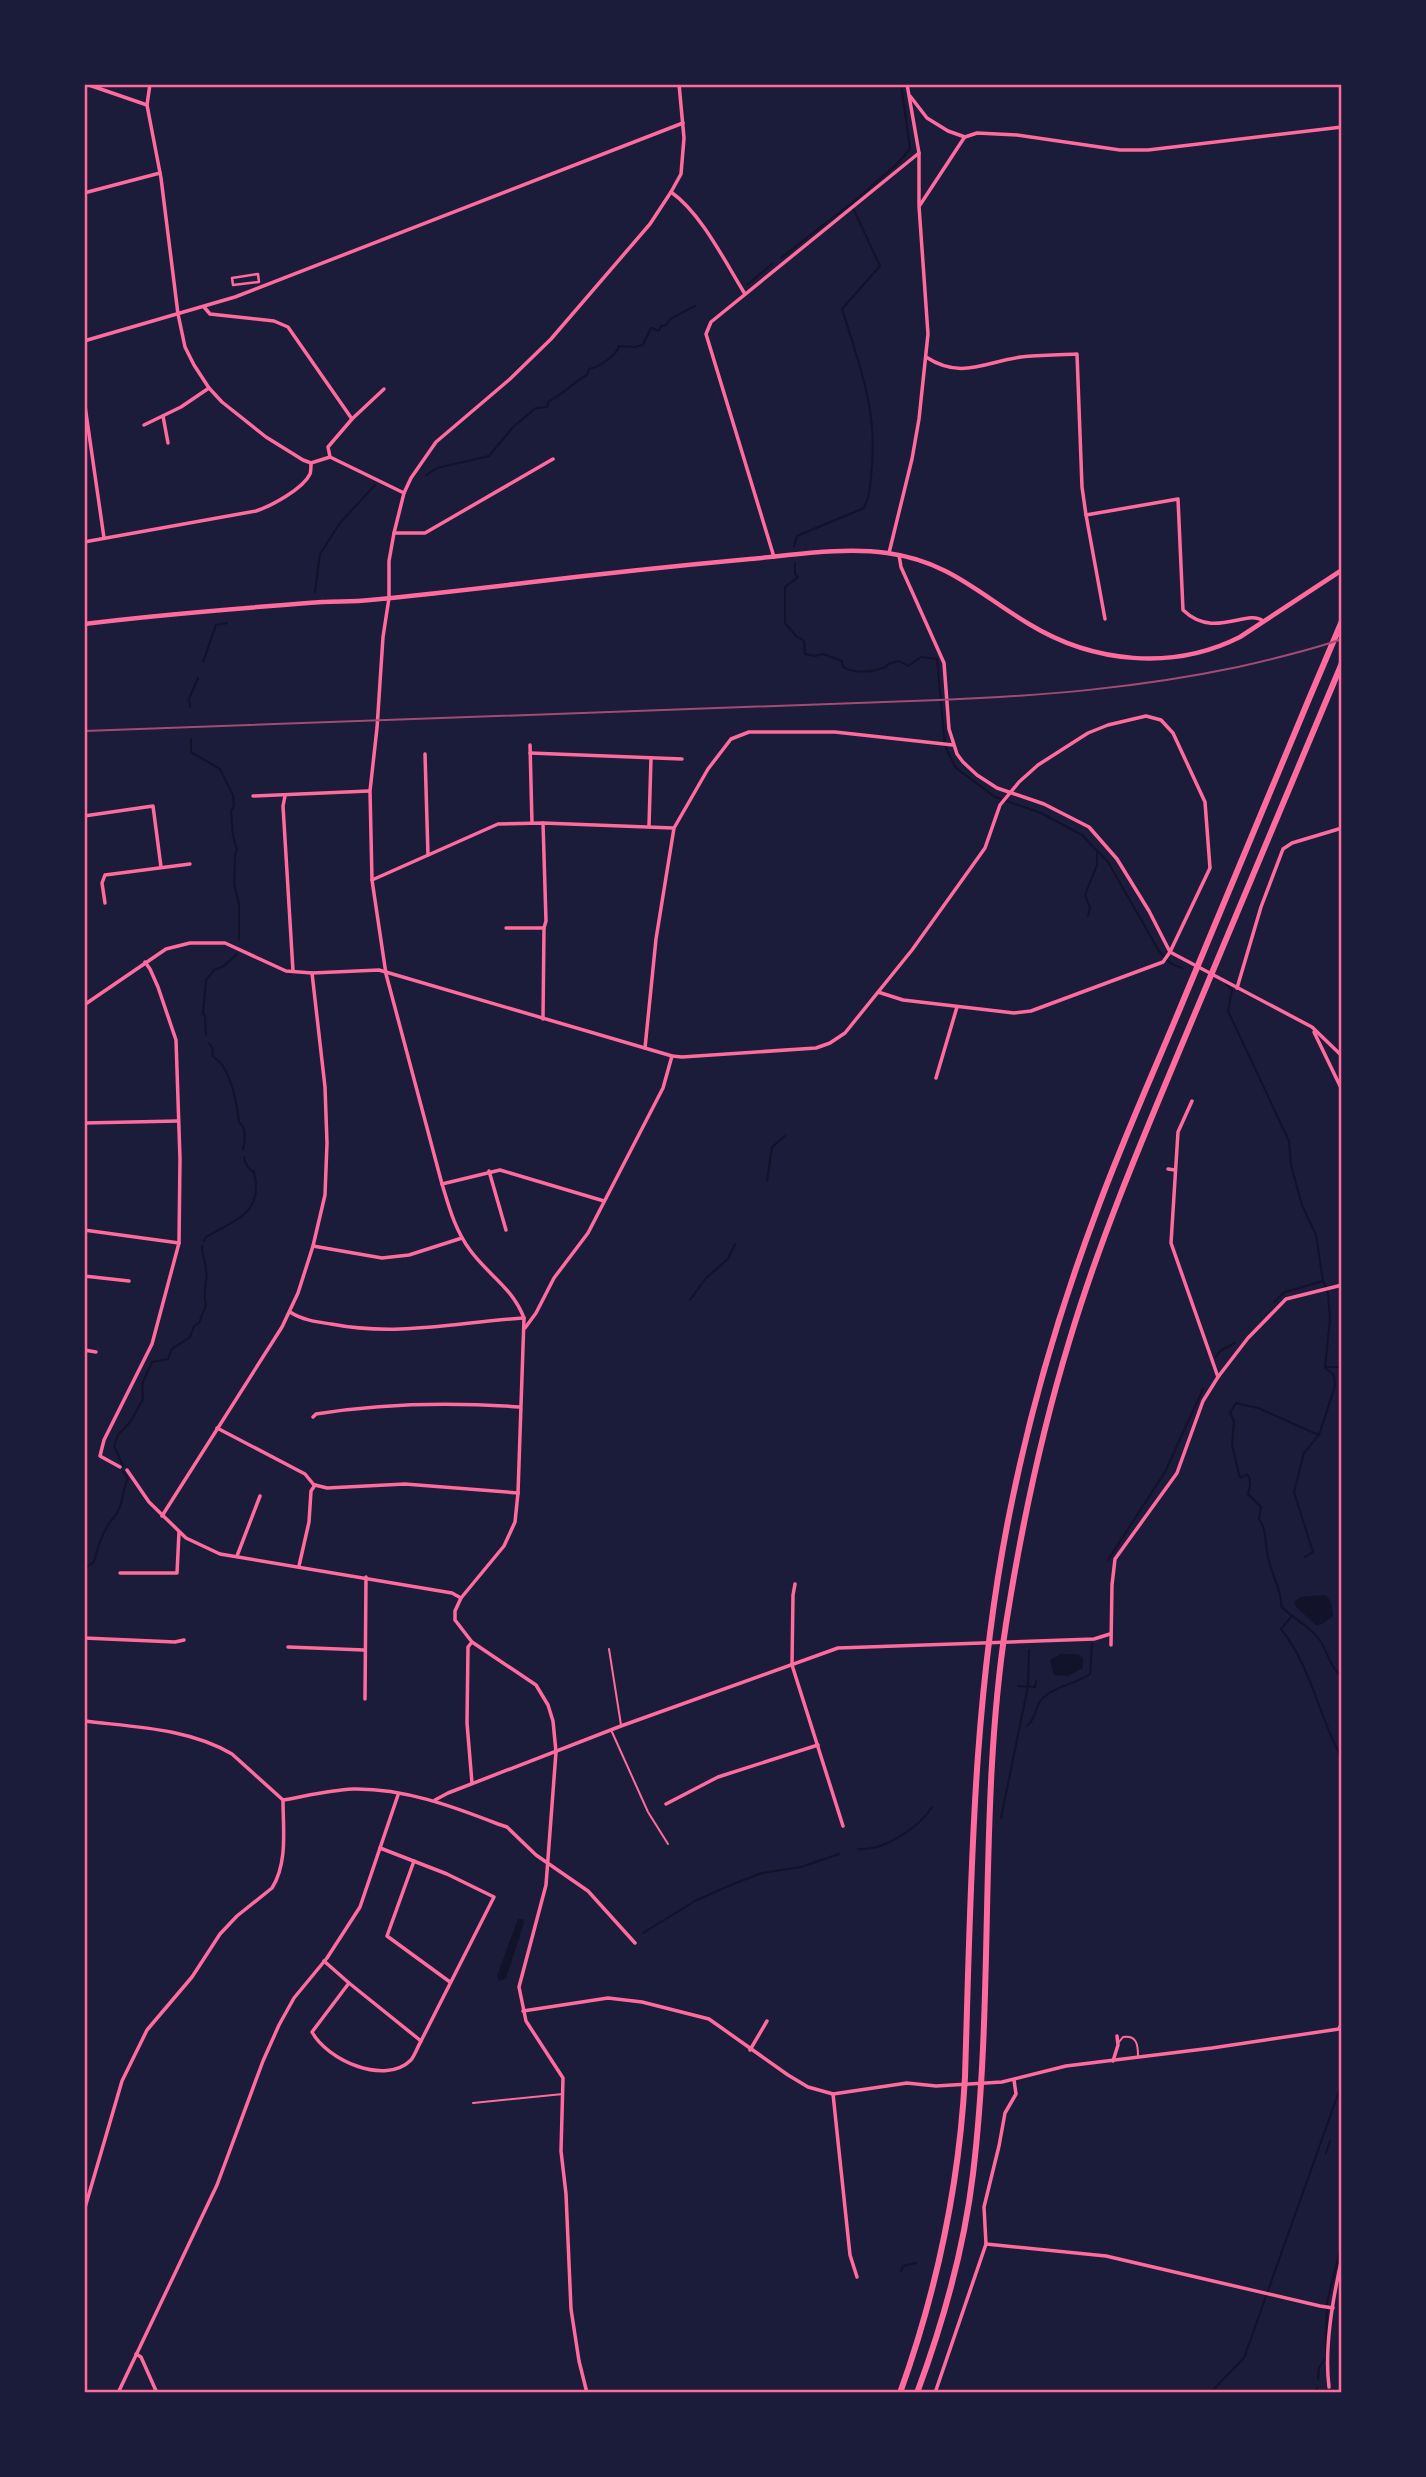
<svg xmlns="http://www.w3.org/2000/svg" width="1426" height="2477" font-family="'Open Sans',sans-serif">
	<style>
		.water { fill: #12122b }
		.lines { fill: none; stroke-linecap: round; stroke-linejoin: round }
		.stream { stroke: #12122b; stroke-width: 2 }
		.service { stroke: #ff6b9d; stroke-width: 2 }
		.pedestrian { stroke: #ff6b9d; stroke-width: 2.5 }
		.minor { stroke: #ff6b9d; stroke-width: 3.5 }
		.tertiary { stroke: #ff6b9d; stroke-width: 4.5 }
		.motorway { stroke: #ff6b9d; stroke-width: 6 }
		.rail { stroke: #a44b75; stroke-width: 2 }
		.neatline { fill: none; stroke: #ff6b9d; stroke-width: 2.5 }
	</style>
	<rect width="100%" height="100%" fill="#1b1b3a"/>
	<g class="water">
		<polygon points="1326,1595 1331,1602 1333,1616 1322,1624 1316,1625 1296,1607 1294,1602 1301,1597"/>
		<polygon points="1060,1654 1078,1654 1083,1658 1083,1668 1068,1676 1054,1675 1050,1660"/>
		<polygon points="518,1919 523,1919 524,1923 506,1978 499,1981 497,1976"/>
	</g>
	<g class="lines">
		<g class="stream">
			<polyline points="781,258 849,205"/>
			<polyline points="747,285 772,264"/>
			<path d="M426,475L437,468L489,456L513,427L536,408L547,407L549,401C564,394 572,383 587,375L589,369C598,368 617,355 619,346L635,347L643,345L651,328L659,331L661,326L666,325L670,319L695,306"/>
			<path d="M794,546L797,536L864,508C871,493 870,482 872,466C877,409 859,363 842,309L880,266L851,204L896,165L910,149L901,84"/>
			<path d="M795,563V574L798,577L785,587V623L796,636L804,641L805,654L815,656L823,654L842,661L843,667C855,674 873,672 886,667L888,664L899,661L908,666L921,657L937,659L945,746L956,768L995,797L1041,813L1082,835L1108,862L1159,951L1170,963L1182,968"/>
			<polyline points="315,592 320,554 340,523 375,485"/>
			<polyline points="203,662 216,625 227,623"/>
			<polyline points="190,707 189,699 198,678"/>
			<polyline points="191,739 191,752 220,769 233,795 234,806 231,811 233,836 237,850 235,855 234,884 239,904 239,940"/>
			<polyline points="1088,916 1090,908 1085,895 1097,865 1097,851"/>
			<path d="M1226,984L1232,990L1228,1011L1289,1141L1291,1165L1302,1205L1316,1235L1323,1281L1328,1293L1330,1319L1325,1368L1334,1375L1335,1386L1319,1435L1258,1408L1236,1403L1230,1413L1234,1421L1232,1445L1240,1478L1247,1474C1252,1480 1250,1487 1248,1494L1261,1507L1259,1519C1267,1529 1265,1544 1268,1557C1271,1574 1282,1590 1281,1606C1293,1619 1307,1624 1319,1639C1327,1649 1330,1669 1342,1676"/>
			<polyline points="206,1035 205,1016 203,1014 206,980 214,970 224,966 237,954"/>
			<path d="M209,1043L213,1049L212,1054C215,1060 220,1061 223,1066C233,1083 237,1103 239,1122C247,1128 245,1141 243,1150"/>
			<polyline points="767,1181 772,1147 785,1136"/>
			<path d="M204,1241L206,1237C236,1219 264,1214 254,1172C247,1169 245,1163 244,1157"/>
			<polyline points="690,1300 706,1278 728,1259 735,1244"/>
			<polyline points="1274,1302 1285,1292 1323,1281"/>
			<polyline points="1216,1357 1220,1351 1235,1343"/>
			<polyline points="1326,1367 1342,1367"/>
			<path d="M123,1466L114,1446L118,1435L131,1421L143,1399L142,1384L152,1362L168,1359L172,1349L190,1337L194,1326L199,1323L206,1305C202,1292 208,1282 206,1270C206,1261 202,1259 202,1246"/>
			<polyline points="1305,1557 1313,1552 1294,1492 1304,1453 1318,1436"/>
			<polyline points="1108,1560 1165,1472 1203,1389"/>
			<path d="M84,1569L94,1562C97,1549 101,1536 108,1525C111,1520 116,1516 118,1511C124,1499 122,1490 128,1479L123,1471"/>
			<path d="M1291,1617L1281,1629C1311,1666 1319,1717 1342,1759"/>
			<polyline points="1018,1686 1035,1687 1036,1681"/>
			<path d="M1027,1726C1037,1719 1034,1705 1044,1697C1057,1685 1076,1684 1090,1674L1092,1644"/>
			<polyline points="1001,1818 1028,1686 1029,1650"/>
			<path d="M858,1849C882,1852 920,1827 932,1807"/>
			<polyline points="643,1933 695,1901 733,1884 762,1873 801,1867 839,1854"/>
			<polyline points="1338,2095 1342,2103"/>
			<polyline points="1326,2153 1330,2141"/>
			<polyline points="901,2271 903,2266 916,2263"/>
			<polyline points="1318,2380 1319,2368 1326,2357 1327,2302 1342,2242"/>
			<polyline points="1210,2393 1244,2358 1342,2083"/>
			<polyline points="1314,2393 1317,2388"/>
		</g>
		<g class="service">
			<polyline points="609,1649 621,1725"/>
			<polyline points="612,1732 648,1812 668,1844"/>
			<path d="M1119,2042L1123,2037C1137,2035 1138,2045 1138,2056"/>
			<polyline points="473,2103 563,2094"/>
		</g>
		<polygon class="pedestrian" points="258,274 259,282 233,285 232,278"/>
		<g class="minor">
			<polyline points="86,84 147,105"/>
			<polyline points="150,84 147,105 161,178 178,314 185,347 194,365 209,388 222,402 266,437 303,460 311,463 330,457 404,493"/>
			<polyline points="910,96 927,118 948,131 965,137 977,133 1017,135 1120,150 1148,150 1342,127"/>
			<path d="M671,192C702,214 725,262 745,294"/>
			<polyline points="84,193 160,173"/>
			<polyline points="920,205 964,138"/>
			<polyline points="204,307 210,314 274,321 288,327 352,419"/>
			<polyline points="84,341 235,297 683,123"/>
			<path d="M926,357C961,380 985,362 1021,357C1040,355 1059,355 1077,354L1082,487L1086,515L1178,499L1183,610C1214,640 1247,608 1263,621"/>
			<polyline points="84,399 104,538"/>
			<polyline points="163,416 168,443"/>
			<polyline points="144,425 181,407 209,388"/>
			<polyline points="330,457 328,447 352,419 384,389"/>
			<polyline points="1086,515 1105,619"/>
			<polyline points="394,533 425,533 553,459"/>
			<path d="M84,542L256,511C271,506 303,489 310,474C311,471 311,466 311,463"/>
			<polyline points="889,553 912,459 919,419 928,334 919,206 919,153 907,84"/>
			<polyline points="899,555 901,567 944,663 949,729 957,754 963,762 977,775 997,788 1044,804 1089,827 1117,859 1149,911 1170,952 1312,1027 1342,1056"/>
			<polyline points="774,557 706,334 711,322 919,153"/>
			<polyline points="530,745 532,823"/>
			<polyline points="530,753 682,759"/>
			<polyline points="425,754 428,855"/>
			<polyline points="253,796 369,791"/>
			<polyline points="285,796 283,806 293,971"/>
			<polyline points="84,816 153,806 161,867"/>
			<polyline points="649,826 651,758"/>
			<polyline points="372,880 498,824 543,823 673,828"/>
			<polyline points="105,903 102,883 105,875 190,864"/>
			<polyline points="506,928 544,928"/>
			<polyline points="1237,988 1261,907 1283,849 1292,843 1342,828"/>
			<polyline points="84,1005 166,949 190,943 225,943 286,971 312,973 379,970 672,1056 682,1057 816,1048 830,1043 845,1033 912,950 985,848 1000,805 1019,782 1038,765 1088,733 1108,725 1146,716 1161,720 1173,733 1205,802 1210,868 1170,952 1163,962 1031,1011 1014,1013 903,1000 878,992"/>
			<polyline points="543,1019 544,928 546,921 543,823"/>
			<polyline points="1314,1032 1342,1090"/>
			<polyline points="645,1048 656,939 674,828 708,769 731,739 749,732 835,732 953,745"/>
			<polyline points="936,1078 957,1007"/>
			<polyline points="1192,1101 1178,1132 1171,1243 1218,1377"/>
			<polyline points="84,1123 178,1121"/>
			<polyline points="1168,1169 1175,1170"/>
			<polyline points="489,1171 506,1230"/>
			<polyline points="442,1184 500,1170 604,1201"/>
			<polyline points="84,1230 179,1243"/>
			<polyline points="313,1246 382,1258 409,1255 462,1238"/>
			<polyline points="84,1276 129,1281"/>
			<path d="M290,1312C302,1320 317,1322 331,1324C398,1337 458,1322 524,1318"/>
			<polyline points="525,1328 536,1313 554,1278 588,1233 663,1088 672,1056"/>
			<polyline points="84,1350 96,1352"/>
			<path d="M313,1417L316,1414C384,1403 452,1402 520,1407"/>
			<polyline points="217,1428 305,1474 314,1485"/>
			<polyline points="120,1467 100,1456 104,1440 152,1344 179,1243 180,1159 176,1040 158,987 150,969 145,962"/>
			<polyline points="127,1470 149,1502 186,1538 220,1554 452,1593 461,1598"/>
			<polyline points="315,1485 327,1488 405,1484 518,1493"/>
			<polyline points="162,1516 282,1327 298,1293 313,1246 325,1195 327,1143 325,1087 312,973"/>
			<polyline points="237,1556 260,1496"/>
			<polyline points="299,1566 309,1522 311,1491 315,1485"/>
			<polyline points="120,1573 177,1573 179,1532"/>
			<polyline points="795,1584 793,1595 792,1665 843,1826"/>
			<polyline points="84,1638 175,1642 184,1640"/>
			<polyline points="472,1642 468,1647 467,1723 472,1783"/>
			<polyline points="1111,1645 1112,1585 1115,1559 1177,1473 1203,1401 1218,1377 1248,1338 1286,1299 1342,1285"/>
			<polyline points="288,1647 364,1650"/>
			<polyline points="365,1699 366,1577"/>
			<path d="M84,1721C133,1727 188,1728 232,1754L283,1800C306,1796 330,1790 353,1789C403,1788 452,1806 498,1824L507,1827L536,1855L588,1891L635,1943"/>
			<polyline points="435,1800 448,1793 621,1726 838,1648 1094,1639 1110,1634"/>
			<polyline points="666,1804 718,1777 818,1745"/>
			<polyline points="414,1861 387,1936 450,1982"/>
			<polyline points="324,1961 349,1983 421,2041 494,1897 447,1874 380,1848"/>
			<path d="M349,1983L312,2032C327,2060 385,2086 411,2060C415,2055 418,2046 421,2041"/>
			<polyline points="523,2011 608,1998 642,2002 709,2019 788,2075 808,2087 833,2094 907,2083 936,2086 1002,2082 1066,2066 1212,2048 1339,2029 1342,2022"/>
			<polyline points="750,2050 767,2021"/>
			<polyline points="1113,2061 1118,2045 1117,2036"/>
			<polyline points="833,2094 850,2255 857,2277"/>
			<path d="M84,2211L122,2081L147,2030L192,1977L220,1934L237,1916L272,1888C288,1863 283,1828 283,1800"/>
			<polyline points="986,2244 1106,2256 1320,2306 1333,2308"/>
			<polyline points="136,2354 141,2357 157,2393"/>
			<path d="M1329,2387C1324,2348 1333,2297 1342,2258"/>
			<polyline points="118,2393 217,2185 263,2061 279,2025 294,1998 327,1958 360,1907 398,1795"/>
			<path d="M587,2393L579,2361L571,2309L566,2194L561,2151L563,2078L526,2021L519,1987L546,1885L556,1752L553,1721L548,1705L536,1685L472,1642L455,1620V1611L461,1598L504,1546L515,1522L518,1493L524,1318C512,1287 488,1275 470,1250C455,1230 449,1207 442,1184L386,974L372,880L370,791L377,728L383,637L389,598V561L394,533L404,493L411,478L436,442L510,379L551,339L650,224L671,192L681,174L684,138L679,84"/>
			<polyline points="935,2393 986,2244 984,2207 999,2146 1005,2113 1016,2094 1014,2080"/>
		</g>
		<path class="tertiary" d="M84,624C163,614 242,608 322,602C338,601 354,602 370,600C421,595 473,589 524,583C599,574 674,566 750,559C795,555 842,547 887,553C948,561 979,594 1029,624C1093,663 1173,671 1240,637L1342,570"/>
		<g class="motorway">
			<path d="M900,2393C937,2290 959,2186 965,2077C971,1886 972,1694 1011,1506C1031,1407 1060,1309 1096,1213C1123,1139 1156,1067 1186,994C1238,870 1289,745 1342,621"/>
			<path d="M917,2393C943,2323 964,2249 973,2174C995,1992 978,1806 1006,1624C1021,1529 1041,1434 1069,1342C1101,1235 1145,1133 1188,1030C1239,907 1291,785 1342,663"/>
		</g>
		<path class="rail" d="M84,731L939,700C1041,696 1138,688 1238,667C1273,659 1308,651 1342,639"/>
	</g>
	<rect width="1426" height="2477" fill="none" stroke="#1b1b3a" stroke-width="172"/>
	<rect x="86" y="86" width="1254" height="2305" class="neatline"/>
</svg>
